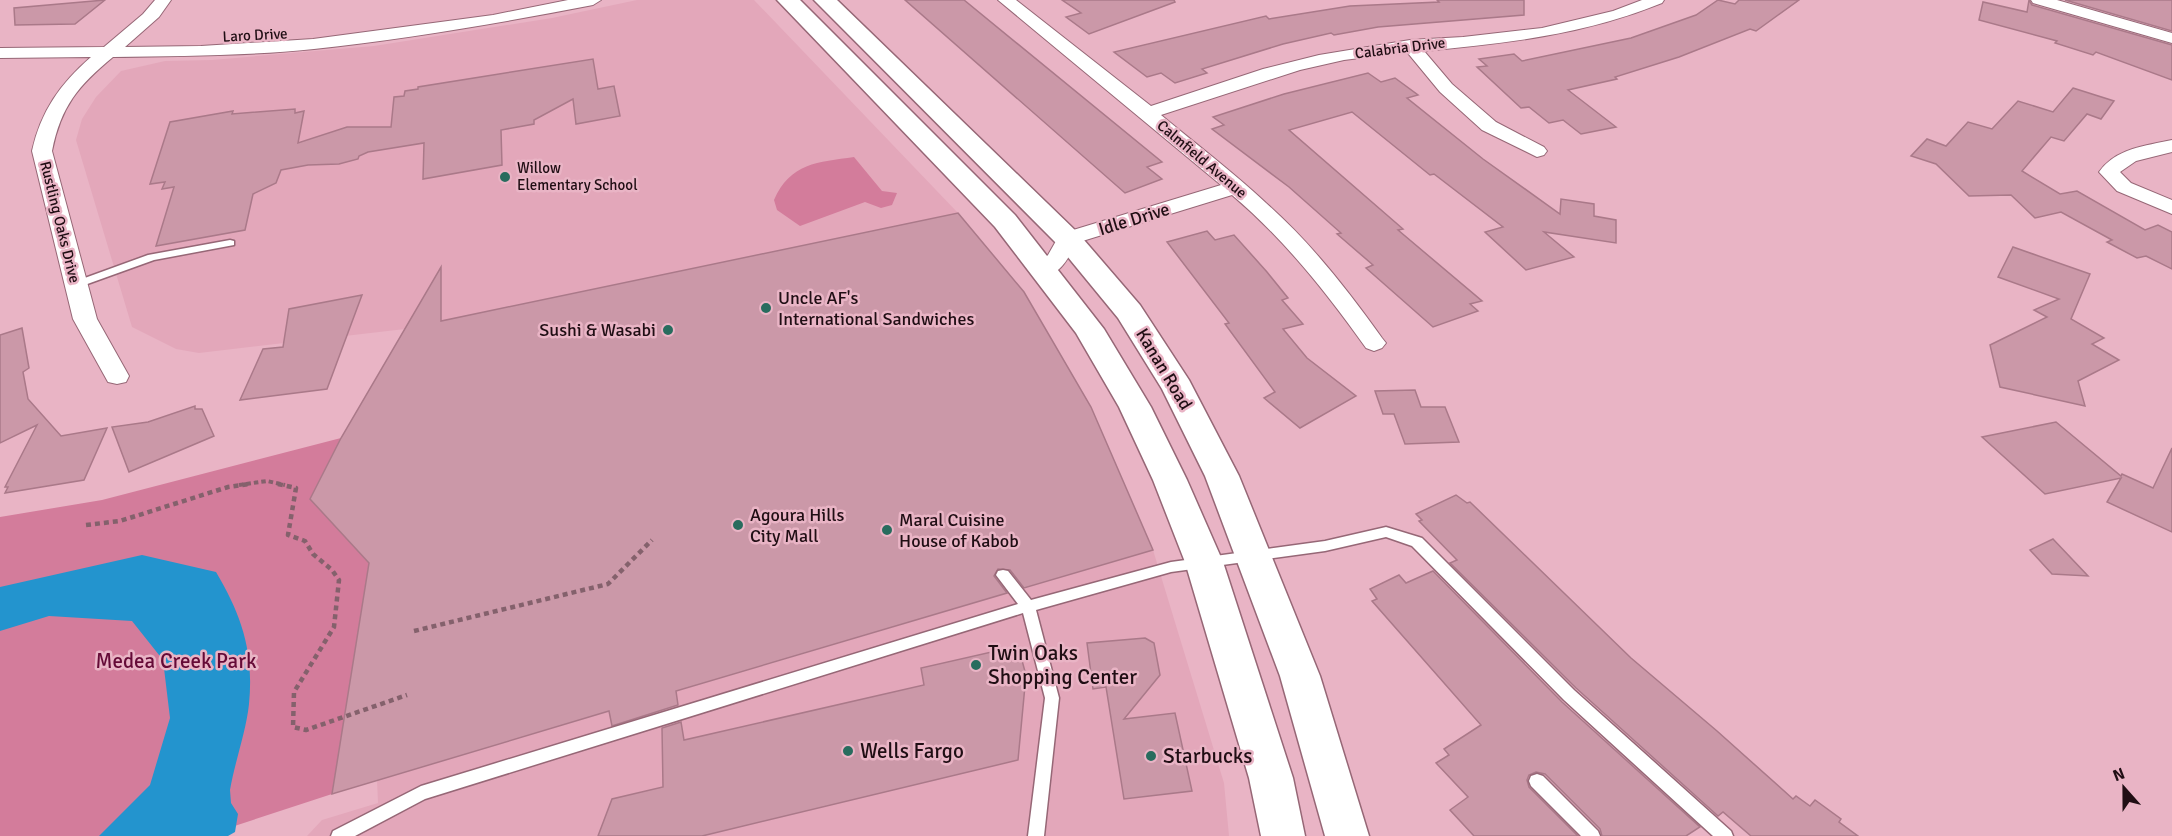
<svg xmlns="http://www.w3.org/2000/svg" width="2172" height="836" font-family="Signika,sans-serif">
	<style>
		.built { fill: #e3a7ba }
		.green { fill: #d37c9b }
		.water { fill: #2394ce }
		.building { fill: #cb98a8; stroke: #aa7989; stroke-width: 1.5 }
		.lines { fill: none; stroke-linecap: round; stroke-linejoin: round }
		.lane-casing { stroke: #966776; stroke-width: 3 }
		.street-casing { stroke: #966776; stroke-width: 2 }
		.secondary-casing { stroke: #966776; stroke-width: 3 }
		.path-far1 { stroke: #84616c; stroke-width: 4; stroke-dasharray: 4.5 3; stroke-linecap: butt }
		.path { stroke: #84616c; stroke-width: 4.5; stroke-dasharray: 5 4; stroke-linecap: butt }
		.lane { fill: #fff; fill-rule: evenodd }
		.street { fill: #fff; fill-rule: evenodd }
		.secondary { fill: #fff; fill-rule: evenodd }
		.poi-dot { fill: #286c5e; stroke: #e9b4c5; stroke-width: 2 }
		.labels { text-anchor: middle; stroke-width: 5; stroke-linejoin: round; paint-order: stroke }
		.far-street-label { font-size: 15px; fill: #200e14; stroke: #e9b4c5 }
		.far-poi-label { font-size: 15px; fill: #200e14; stroke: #e9b4c5; text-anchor: start }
		.street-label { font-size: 18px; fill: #200e14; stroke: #e9b4c5 }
		.poi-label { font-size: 18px; fill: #200e14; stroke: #e9b4c5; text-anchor: start }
		.near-poi-label { font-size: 21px; fill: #200e14; stroke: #e9b4c5; text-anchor: start }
		.near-park-label { font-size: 21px; fill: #650a37; stroke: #e9b4c5 }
	</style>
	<rect width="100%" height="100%" fill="#e9b4c5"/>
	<g class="built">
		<polygon points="637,0 754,0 958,213 405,329 199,353 176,349 132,327 76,140 82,119 96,97 121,71 165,61 212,60 374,46 552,18"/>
		<polygon points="1153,550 1224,783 1229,836 307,836 322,820 378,803 377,780"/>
	</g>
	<g class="green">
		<path d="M854,157L882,191L897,193L892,205L881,208L865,202L800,226L777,210L774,200C790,163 818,162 854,157Z"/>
		<polygon points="341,438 310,499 369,563 332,794 204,836 0,836 0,517 102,500"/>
	</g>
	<path class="water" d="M142,555L216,572C242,616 254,652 249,704C246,732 235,761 230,790L231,803L238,814L235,832L228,836H99L150,785L170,718L163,660L132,621L49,616L0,631V587Z"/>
	<g class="building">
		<polygon points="105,0 75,24 15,25 14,8"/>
		<polygon points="905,0 964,0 1162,162 1147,167 1162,179 1125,193"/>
		<polygon points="1062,0 1174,0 1175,2 1089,34 1066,17 1081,13"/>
		<polygon points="1437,0 1524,0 1524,15 1378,27 1334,35 1331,33 1283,44 1202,69 1207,73 1175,83 1161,73 1147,77 1114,52 1266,16 1269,19 1350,6 1439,2"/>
		<polygon points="1718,0 1735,4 1739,0 1799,0 1756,31 1750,29 1679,57 1615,77 1617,79 1568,90 1616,127 1581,134 1563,120 1549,123 1529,107 1521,108 1477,67 1487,66 1479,59 1514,54 1522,61 1631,38 1696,15"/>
		<polygon points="2029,0 2032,5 2172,45 2172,80 2096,52 2093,55 2055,43 2057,41 1979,20 1983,2 2027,12"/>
		<polygon points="2065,0 2172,0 2172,31"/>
		<polygon points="593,59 598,89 614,86 620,116 576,124 573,99 534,120 534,124 501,130 502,165 423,179 424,143 368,152 359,156 358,159 339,164 308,165 281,170 276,183 253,194 245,230 156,246 174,187 162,189 165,182 150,184 170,122 233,111 232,114 295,109 295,113 304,111 298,143 347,127 391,127 394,97 404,96 405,91 418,89 418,87"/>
		<polygon points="1368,73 1381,82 1395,78 1418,95 1407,98 1483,159 1560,214 1561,199 1594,204 1594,216 1616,220 1616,243 1544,232 1574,257 1526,270 1485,232 1503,227 1434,174 1430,175 1352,112 1289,130 1403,229 1398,230 1482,301 1470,304 1478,311 1433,327 1366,268 1373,265 1337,234 1341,233 1289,187 1212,129 1224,125 1213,117 1284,94"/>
		<polygon points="2073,88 2114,101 2101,119 2087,114 2064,141 2051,137 2022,171 2060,194 2077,191 2145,230 2158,225 2172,232 2172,269 2146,256 2137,258 2107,242 2112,240 2061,212 2035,218 2011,195 1969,196 1936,164 1911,156 1927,139 1946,146 1968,122 1992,129 2018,101 2053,112"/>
		<polygon points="958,213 1024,292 1091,407 1153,550 1024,588 1010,570 998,569 994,576 1007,593 676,691 678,705 612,726 609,711 332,794 369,563 310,499 341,438 441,267 441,321"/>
		<polygon points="1207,231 1215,240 1234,235 1267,272 1288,298 1282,300 1303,324 1283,329 1307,358 1356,396 1300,428 1264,398 1275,392 1225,324 1229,323 1167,242"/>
		<polygon points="2013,247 2090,274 2071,319 2104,338 2092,344 2119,360 2078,381 2085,406 2000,387 1990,345 2047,317 2034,310 2059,299 1998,277"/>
		<polygon points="362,295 327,389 240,400 263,349 283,347 289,309"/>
		<polygon points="22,328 29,368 23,372 28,399 61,436 107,428 84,480 5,493 8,487 5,487 37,425 0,443 0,335"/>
		<polygon points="1415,390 1421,407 1445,407 1459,442 1405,444 1394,414 1383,414 1375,391"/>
		<polygon points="195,406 195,409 202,409 214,436 129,472 112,427 148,422"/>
		<polygon points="2056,422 2121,476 2122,474 2153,488 2172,448 2172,532 2107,502 2121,478 2045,494 1982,437"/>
		<polygon points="1456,495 1467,503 1470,502 1631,658 1717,731 1793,799 1796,796 1810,806 1815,800 1841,819 1839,822 1858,836 1751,836 1723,812 1718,816 1576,688 1450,563 1457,560 1419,521 1422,520 1416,514"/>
		<polygon points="2053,539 2088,576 2052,574 2030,550"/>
		<polygon points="1433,571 1562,702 1700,827 1686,836 1602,836 1600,829 1545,774 1536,772 1529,775 1527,780 1529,787 1578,836 1474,836 1450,810 1468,797 1436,763 1449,755 1444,749 1481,725 1372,601 1377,599 1370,589 1399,575 1406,583"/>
		<polygon points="1145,638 1154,643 1160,675 1124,719 1175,713 1192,791 1124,799 1106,687 1093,689 1087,643"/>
		<polygon points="1018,646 1026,675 1018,760 702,836 598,836 612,799 663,787 662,728 681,722 684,740 924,685 921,668"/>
	</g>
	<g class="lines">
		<g class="lane-casing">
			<g id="lane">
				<polygon points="230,240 234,241 234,245 154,260 79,287 75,288 70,285 71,283 148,255"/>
				<polygon points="1386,527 1422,538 1574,690 1731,831 1733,836 1713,836 1564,700 1412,546 1386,537 1325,551 1171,572 1036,610 1059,698 1044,836 1028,836 1045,698 1023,613 425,799 355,836 331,836 333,831 421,786 1018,604 996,575 998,571 1003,570 1008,571 1031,600 1171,562 1325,541"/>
				<polygon points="1537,774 1543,776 1598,831 1600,836 1581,836 1531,786 1529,781 1531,776"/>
			</g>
		</g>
		<g class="street-casing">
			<g id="street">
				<path d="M155,0H171L159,17L125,47L201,46L313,39L493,15L568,0H601L593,5C501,23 407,39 314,49C247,56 180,56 113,57C78,86 61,106 52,151L97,319L129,376L126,382L117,384L108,382L73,319L32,151C41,111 60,84 91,57L0,58V48L104,47L143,14Z"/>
				<path d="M998,0H1016L1151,106L1263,69L1319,55L1410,40L1463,37L1542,28L1613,11L1642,0H1664L1662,3C1583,35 1508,43 1424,51L1452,84L1496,122L1544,147L1547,151L1544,155L1537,157L1482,130L1440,92L1407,52L1344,60L1300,70L1161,115C1196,144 1233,172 1266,203C1311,243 1347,289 1382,338L1386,343L1382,348L1374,351L1366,348C1326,292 1285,240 1232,195L1076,243C1068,259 1058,280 1037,275L1034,270L1048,255L1060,234L1221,185Z"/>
				<polygon points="2031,0 2057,0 2172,33 2172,43 2033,3"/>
				<path d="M2172,140V152L2136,161L2120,172L2131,183L2172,200V214L2117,191L2099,172C2116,148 2145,146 2172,140Z"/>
			</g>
		</g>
		<g class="secondary-casing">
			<g id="secondary">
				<polygon points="777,0 800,0 1015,215 1104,329 1151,407 1187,480 1223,562 1293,778 1305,836 1261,836 1249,778 1185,562 1153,480 1119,407 1076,333 995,227"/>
				<polygon points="814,0 837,0 1078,233 1140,305 1189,380 1239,476 1320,676 1369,836 1325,836 1280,676 1205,476 1162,389 1118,318 1058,245"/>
			</g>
		</g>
		<polyline class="path-far1" points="239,485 267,481 285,485"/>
		<g class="path">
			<polyline points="278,484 296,488 288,535 305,541 313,554 332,570 339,580 334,627 294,692 293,727 306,730 407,695"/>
			<polyline points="86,525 120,521 228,487 249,484"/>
			<polyline points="414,631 608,584 652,540"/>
		</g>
		<use href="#lane" class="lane"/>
		<use href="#street" class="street"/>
		<use href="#secondary" class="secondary"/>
	</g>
	<g class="poi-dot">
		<circle cx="505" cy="177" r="6"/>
		<circle cx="766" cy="308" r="6"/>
		<circle cx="668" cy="330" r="6"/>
		<circle cx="738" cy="525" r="6"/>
		<circle cx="887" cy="530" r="6"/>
		<circle cx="976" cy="665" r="6"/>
		<circle cx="848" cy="751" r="6"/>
		<circle cx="1151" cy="756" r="6"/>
	</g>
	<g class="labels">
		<g class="far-street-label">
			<text transform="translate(255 35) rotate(-3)" y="5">Laro Drive</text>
			<text transform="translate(1400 48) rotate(-7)" y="5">Calabria Drive</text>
			<text transform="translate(1202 159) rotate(40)" y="5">Calmfield Avenue</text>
			<text transform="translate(60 222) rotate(76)" y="5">Rustling Oaks Drive</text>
		</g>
		<g class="far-poi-label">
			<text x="517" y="173">Willow<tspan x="517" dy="17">Elementary School</tspan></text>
		</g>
		<g class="street-label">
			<text transform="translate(1134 219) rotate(-17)" y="6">Idle Drive</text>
			<text transform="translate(1164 369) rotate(59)" y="6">Kanan Road</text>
		</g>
		<g class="poi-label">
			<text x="778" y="304">Uncle AF's<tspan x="778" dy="21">International Sandwiches</tspan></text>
			<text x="656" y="336" text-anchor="end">Sushi &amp; Wasabi</text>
			<text x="750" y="521">Agoura Hills<tspan x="750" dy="21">City Mall</tspan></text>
			<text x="899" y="526">Maral Cuisine<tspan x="899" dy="21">House of Kabob</tspan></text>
		</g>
		<g class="near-poi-label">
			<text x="988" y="660">Twin Oaks<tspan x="988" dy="24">Shopping Center</tspan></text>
			<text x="860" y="758">Wells Fargo</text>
			<text x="1163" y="763">Starbucks</text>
		</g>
		<g class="near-park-label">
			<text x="176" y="668">Medea Creek Park</text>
		</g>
	</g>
	<g transform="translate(2124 788) rotate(339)" stroke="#e9b4c5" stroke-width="4.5" paint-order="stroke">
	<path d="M0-4.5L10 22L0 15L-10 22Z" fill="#200e14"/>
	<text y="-9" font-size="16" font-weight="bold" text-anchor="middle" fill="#200e14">N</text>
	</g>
</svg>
